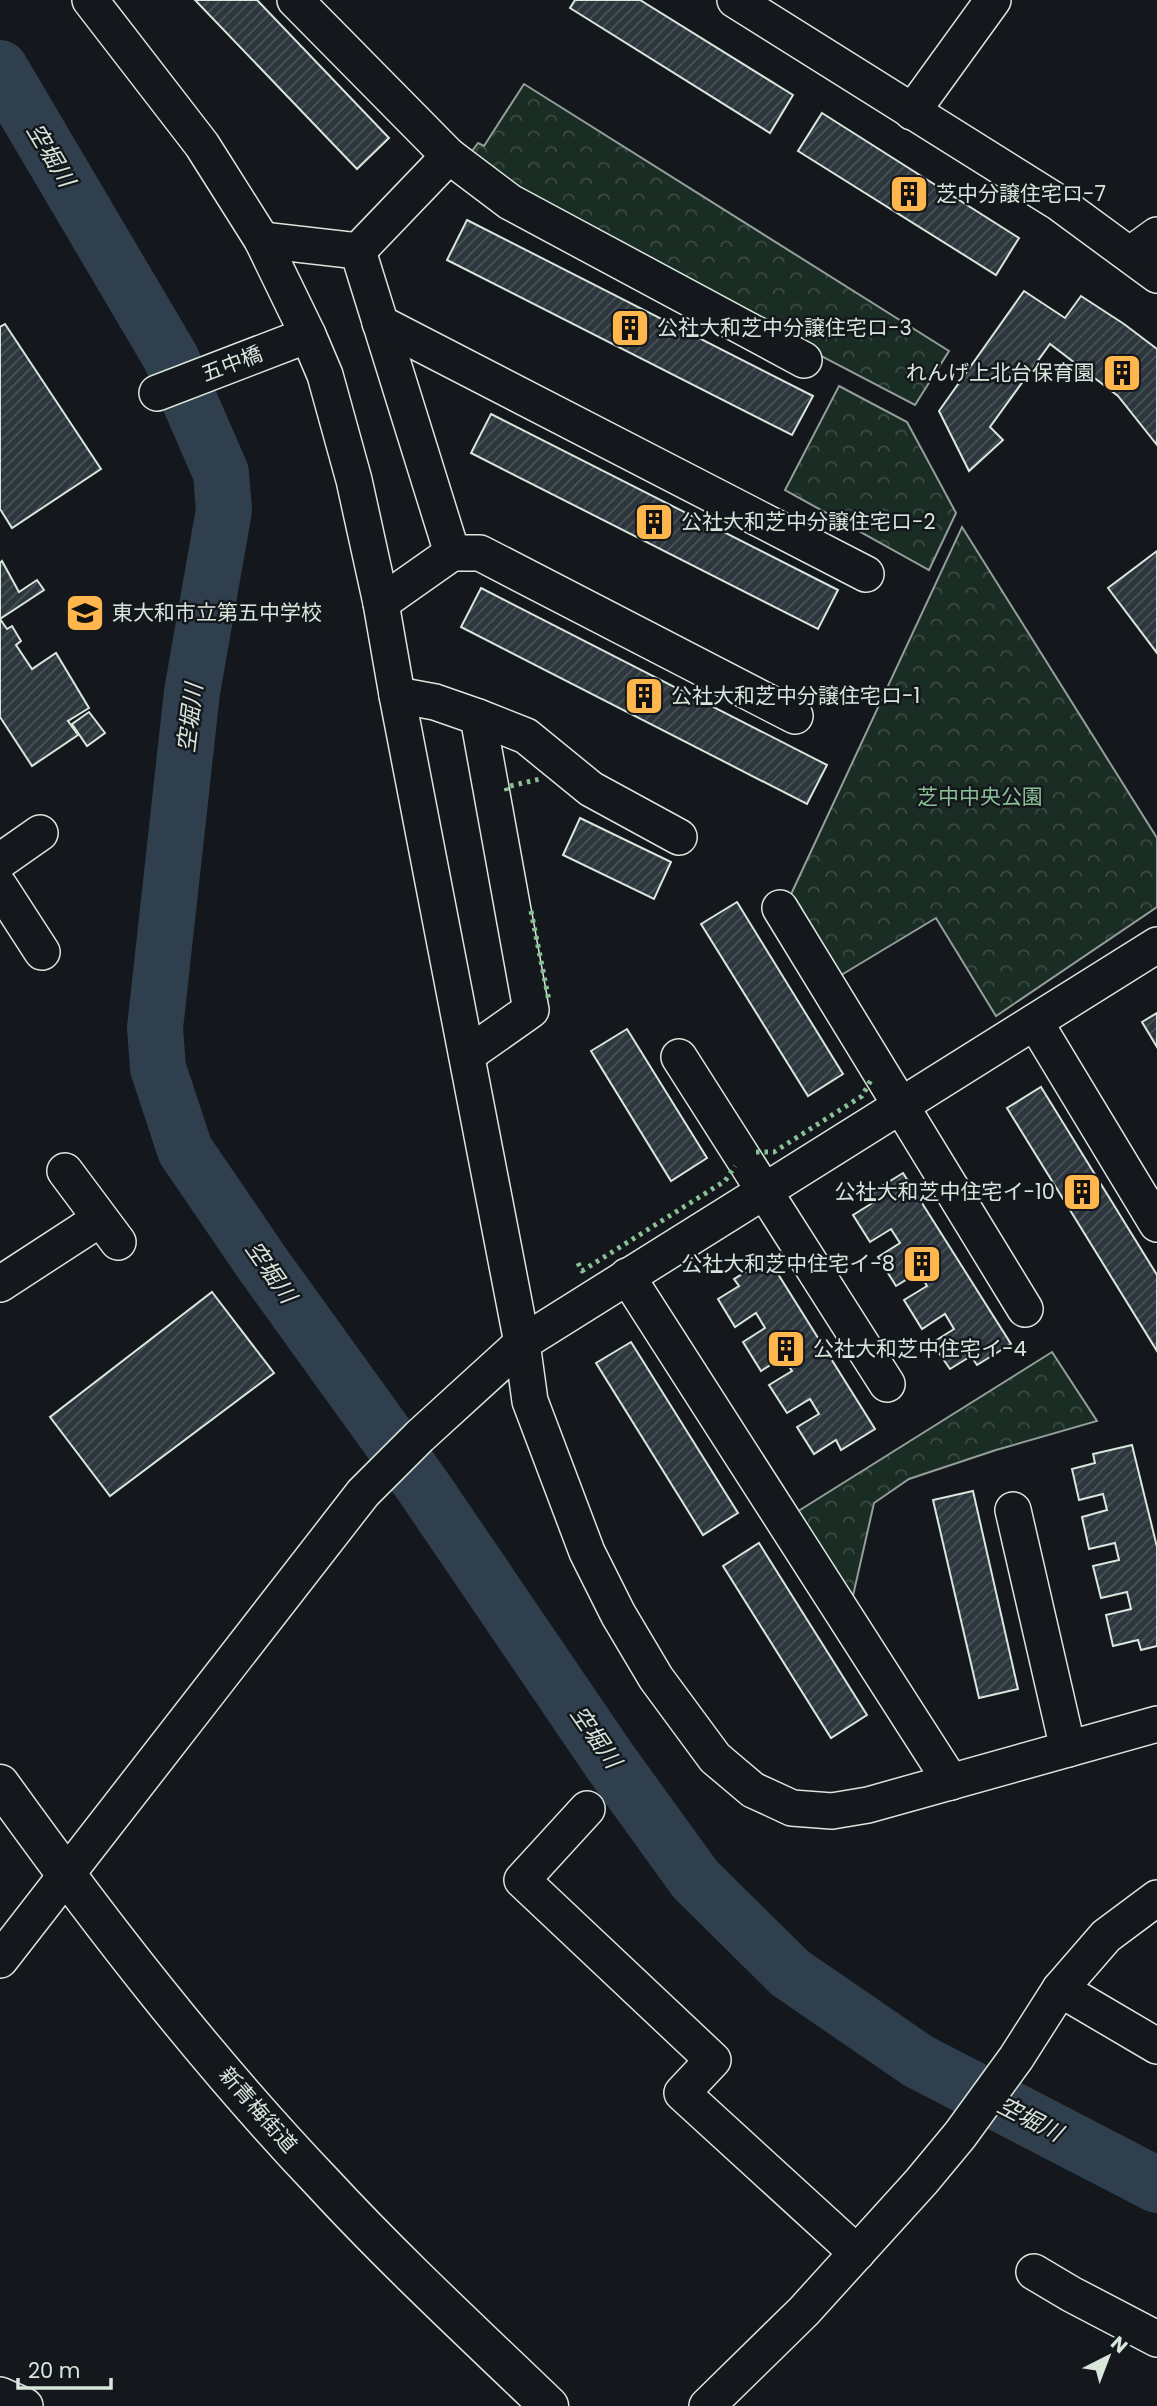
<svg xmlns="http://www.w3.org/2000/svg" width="1157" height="2406" font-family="Poppins,'Noto Sans JP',sans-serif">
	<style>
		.forest { fill: url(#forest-crowns); stroke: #939e99; stroke-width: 2 }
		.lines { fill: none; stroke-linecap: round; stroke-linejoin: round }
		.river { stroke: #2f3f4d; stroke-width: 56 }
		.building { fill: url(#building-hatch); stroke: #d8e6dc; stroke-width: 2 }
		.minor-casing { stroke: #d8e6dc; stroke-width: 38 }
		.major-casing { stroke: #d8e6dc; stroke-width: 41 }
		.minor { stroke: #14181c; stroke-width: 35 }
		.major { stroke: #14181c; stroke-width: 38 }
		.hedge { stroke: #8ac095; stroke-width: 5; stroke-dasharray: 3.5 5; stroke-linecap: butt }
		.labels { text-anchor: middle; stroke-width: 5; stroke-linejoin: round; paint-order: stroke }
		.poi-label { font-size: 21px; fill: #d8e6dc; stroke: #14181c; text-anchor: start }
		.street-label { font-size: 21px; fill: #d8e6dc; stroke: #14181c }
		.park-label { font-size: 21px; fill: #8ac095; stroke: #14181c }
		.water-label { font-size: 23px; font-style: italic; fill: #d8e6dc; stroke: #14181c }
	</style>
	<defs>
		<pattern id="forest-crowns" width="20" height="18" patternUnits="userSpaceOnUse" patternTransform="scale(1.75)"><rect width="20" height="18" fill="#1a2d24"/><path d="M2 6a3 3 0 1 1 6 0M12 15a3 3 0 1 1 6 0" fill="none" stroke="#3b4b43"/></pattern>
		<pattern id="building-hatch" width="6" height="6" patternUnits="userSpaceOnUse" patternTransform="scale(1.75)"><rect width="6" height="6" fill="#2c363c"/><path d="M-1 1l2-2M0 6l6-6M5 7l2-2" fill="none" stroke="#4a5358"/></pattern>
	</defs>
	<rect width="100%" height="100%" fill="#14181c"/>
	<g class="forest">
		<polygon points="524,84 949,351 915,405 520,199 467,158 478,143 484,146"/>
		<polygon points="839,386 907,422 956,513 929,570 785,490"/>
		<polygon points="962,527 1157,838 1157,907 996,1016 936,918 833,980 786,905"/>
		<polygon points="1052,1352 1097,1421 996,1450 909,1479 874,1503 850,1609 792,1515"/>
	</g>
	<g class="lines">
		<polyline class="river" points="0,68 171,358 221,473 224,510 192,692 155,1028 158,1068 185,1150 262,1263 422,1485 609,1760 695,1879 790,1973 918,2061 1157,2185"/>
	</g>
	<g class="building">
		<polygon points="195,0 257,0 389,138 357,169"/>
		<polygon points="575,0 640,0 793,95 770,133 570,8"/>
		<polygon points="822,113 1019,238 996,275 798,151"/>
		<polygon points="467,220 813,396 792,435 447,260"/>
		<polygon points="1024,291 1065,318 1081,296 1124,324 1157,349 1157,445 1118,396 1050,344 990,427 1003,440 969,471 939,411"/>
		<polygon points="5,324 101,469 12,528 0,509 0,327"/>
		<polygon points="491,414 838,590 818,629 471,453"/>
		<polygon points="1157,551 1157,653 1108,588"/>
		<polygon points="2,561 19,592 37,580 44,590 0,619 7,629 12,626 21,641 16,645 32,669 56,653 89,708 68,721 78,735 32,766 0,717 0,563"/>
		<polygon points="481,588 827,765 807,804 461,627"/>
		<polygon points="89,712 105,733 87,746 72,724"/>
		<polygon points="580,818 671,862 654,899 563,855"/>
		<polygon points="737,902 843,1074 808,1096 701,924"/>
		<polygon points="1157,1013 1157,1047 1142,1022"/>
		<polygon points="627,1029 707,1158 671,1181 591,1051"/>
		<polygon points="1041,1087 1157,1275 1157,1351 1007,1108"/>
		<polygon points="903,1173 1011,1344 977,1365 971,1356 950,1369 932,1343 954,1329 945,1314 922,1329 904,1300 927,1286 919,1272 896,1286 878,1257 900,1243 891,1229 870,1242 853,1215 874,1202 869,1194"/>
		<polygon points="768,1258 875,1429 841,1450 836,1440 814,1454 797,1427 819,1414 810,1399 787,1413 769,1385 792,1371 783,1357 761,1371 743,1342 765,1328 756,1313 735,1327 718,1299 739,1286 734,1279"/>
		<polygon points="212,1292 274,1373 110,1496 50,1417"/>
		<polygon points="631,1342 738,1513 703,1535 596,1363"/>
		<polygon points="1132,1445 1157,1547 1157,1646 1141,1650 1138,1640 1113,1646 1106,1615 1131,1609 1127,1592 1101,1598 1093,1566 1119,1560 1115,1543 1089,1549 1082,1517 1107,1510 1103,1494 1079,1500 1072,1469 1095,1463 1093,1454"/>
		<polygon points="973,1491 1018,1689 979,1698 933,1500"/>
		<polygon points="759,1543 867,1715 831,1738 723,1566"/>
	</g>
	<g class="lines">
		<g class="minor-casing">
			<g id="minor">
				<polyline points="90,0 202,145 262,240 308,335 325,375 354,480 381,603 397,695 522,1343 530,1401 587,1552 618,1614 656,1678 715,1758 753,1790 792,1808 832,1811 868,1805 1157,1724"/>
				<polyline points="295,0 449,156 510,202 804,360"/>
				<polyline points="735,0 1059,203 1157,275"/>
				<polyline points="912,112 993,0"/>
				<polyline points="262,240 358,251 452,553 381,603"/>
				<polyline points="358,251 449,156"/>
				<polyline points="1131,254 1157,235"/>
				<polyline points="380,323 866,574"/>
				<polyline points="157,393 308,335"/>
				<polyline points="452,553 480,553 795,716"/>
				<polyline points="397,695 435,702 478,717 531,1010 467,1055"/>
				<polyline points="478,717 526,736 591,789 679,837"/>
				<polyline points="0,861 40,833"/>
				<polyline points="0,887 42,952"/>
				<polyline points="780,908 1025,1309"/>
				<polyline points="1035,1022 1157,1224"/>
				<polyline points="679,1057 887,1384"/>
				<polyline points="65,1171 118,1242"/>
				<polyline points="627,1276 951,1782"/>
				<polyline points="0,1284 100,1219"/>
				<polyline points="1013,1510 1068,1749"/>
				<polyline points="587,1809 522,1880 713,2060 682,2093 857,2253"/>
				<polyline points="0,1960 363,1493 420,1436 522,1343 1157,945"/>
				<polyline points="1060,1989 1157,2046"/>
				<polyline points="1034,2272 1071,2294 1157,2339"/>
				<polyline points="0,2395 25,2406"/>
				<polyline points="707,2406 804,2311 921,2182 960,2135 1016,2058 1060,1989 1106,1936 1157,1898"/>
			</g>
		</g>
		<g class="major-casing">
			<path id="major" d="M0,1784C100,1923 205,2059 323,2183C395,2261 473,2333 549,2406"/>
		</g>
		<use href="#minor" class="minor"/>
		<use href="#major" class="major"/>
		<g class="hedge">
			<polyline points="507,791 506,787 540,779"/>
			<polyline points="531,911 549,1001"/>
			<polyline points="756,1152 774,1152 862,1096 871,1080"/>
			<polyline points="578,1263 582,1271 725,1181 735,1166"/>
		</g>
	</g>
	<defs>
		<g id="building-square" transform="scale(2.0125)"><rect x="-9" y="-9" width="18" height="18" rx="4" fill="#ffb74d" stroke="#14181c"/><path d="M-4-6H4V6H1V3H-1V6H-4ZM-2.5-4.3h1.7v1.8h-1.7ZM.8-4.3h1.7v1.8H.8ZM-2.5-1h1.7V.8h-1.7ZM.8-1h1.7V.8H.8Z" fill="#111"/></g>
		<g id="school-square" transform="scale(2.0125)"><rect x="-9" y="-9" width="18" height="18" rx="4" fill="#ffb74d" stroke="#14181c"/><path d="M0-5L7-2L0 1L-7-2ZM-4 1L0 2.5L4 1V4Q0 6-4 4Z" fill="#111"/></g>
	</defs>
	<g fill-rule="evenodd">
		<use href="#building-square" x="909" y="194"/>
		<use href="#building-square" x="630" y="328"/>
		<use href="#building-square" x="1122" y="373"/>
		<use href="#building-square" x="654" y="522"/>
		<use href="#school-square" x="85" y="613"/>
		<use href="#building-square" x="644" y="696"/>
		<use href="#building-square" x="1082" y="1192"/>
		<use href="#building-square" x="922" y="1264"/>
		<use href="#building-square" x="786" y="1349"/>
	</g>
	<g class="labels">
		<g class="poi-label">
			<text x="936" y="201">芝中分譲住宅ロ-7</text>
			<text x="657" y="335">公社大和芝中分譲住宅ロ-3</text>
			<text x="1095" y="380" text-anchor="end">れんげ上北台保育園</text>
			<text x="681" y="529">公社大和芝中分譲住宅ロ-2</text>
			<text x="112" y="620">東大和市立第五中学校</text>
			<text x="671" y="703">公社大和芝中分譲住宅ロ-1</text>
			<text x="1055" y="1199" text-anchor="end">公社大和芝中住宅イ-10</text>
			<text x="895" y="1271" text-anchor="end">公社大和芝中住宅イ-8</text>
			<text x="813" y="1356">公社大和芝中住宅イ-4</text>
		</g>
		<g class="street-label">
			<text transform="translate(232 364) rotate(-21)" y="7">五中橋</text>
			<text transform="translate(258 2110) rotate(49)" y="7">新青梅街道</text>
		</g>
		<g class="park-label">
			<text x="980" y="804">芝中中央公園</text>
		</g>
		<g class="water-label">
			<text transform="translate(51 155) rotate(59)" y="8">空堀川</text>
			<text transform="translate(190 718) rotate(-83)" y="8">空堀川</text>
			<text transform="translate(271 1272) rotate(55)" y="8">空堀川</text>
			<text transform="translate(596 1737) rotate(55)" y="8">空堀川</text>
			<text transform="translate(1030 2119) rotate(27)" y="8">空堀川</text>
		</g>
	</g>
	<g transform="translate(1108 2357) rotate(42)" stroke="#14181c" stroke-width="5" paint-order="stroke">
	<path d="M0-5L12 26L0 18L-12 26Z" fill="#d8e6dc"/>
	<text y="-10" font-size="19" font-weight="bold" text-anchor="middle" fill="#d8e6dc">N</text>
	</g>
	<path d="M18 2378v10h93v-10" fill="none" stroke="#d8e6dc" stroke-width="3.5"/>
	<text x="28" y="2378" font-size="21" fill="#d8e6dc" stroke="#14181c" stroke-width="5" paint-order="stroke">20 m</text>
</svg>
